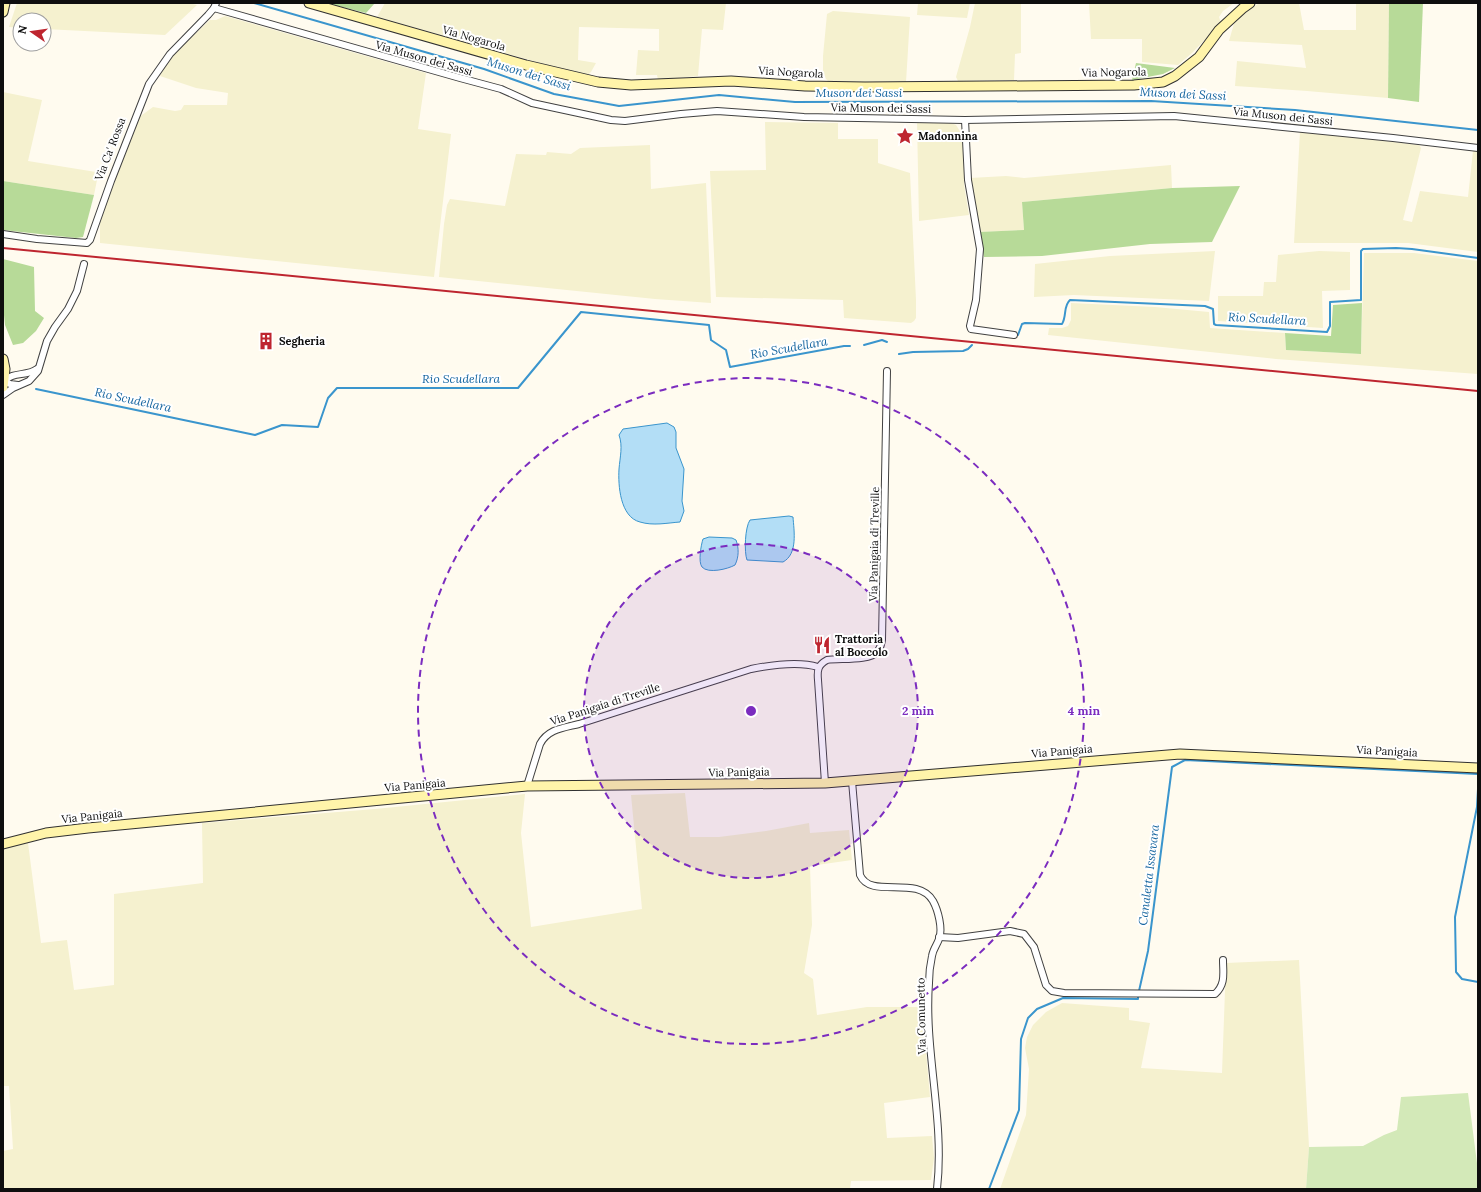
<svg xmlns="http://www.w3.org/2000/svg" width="1481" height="1192" font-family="Lora,serif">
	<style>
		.farmland { fill: #f5f1cf }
		.green { fill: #d3e9b8 }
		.forest { fill: #b7da98 }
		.water { fill: #b3def6; stroke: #3a95cd }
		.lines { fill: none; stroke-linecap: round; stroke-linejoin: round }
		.stream { stroke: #3a95cd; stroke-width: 2 }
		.street-casing { stroke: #414141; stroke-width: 8 }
		.secondary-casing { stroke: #303030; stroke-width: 11 }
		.street { stroke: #fff; stroke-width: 6 }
		.secondary { stroke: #fff4aa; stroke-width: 9 }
		.rail { stroke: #be252f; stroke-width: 2 }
		.ring { fill: none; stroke: #7b2cbf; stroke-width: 2; stroke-dasharray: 7 5 }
		.labels { text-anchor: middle; stroke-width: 4; stroke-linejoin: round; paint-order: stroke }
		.street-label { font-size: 11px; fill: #0e0e0e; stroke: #fff }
		.poi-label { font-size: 11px; font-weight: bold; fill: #0e0e0e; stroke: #fff; text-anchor: start }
		.water-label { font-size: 12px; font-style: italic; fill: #1766a0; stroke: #fff }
		.centre { fill: #7b2cbf; stroke: #fff; stroke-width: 2 }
		.ring-label { font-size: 12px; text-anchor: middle; font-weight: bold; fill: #7b2cbf; stroke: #fff; stroke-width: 4; stroke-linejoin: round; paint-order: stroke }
	</style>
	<rect width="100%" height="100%" fill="#fffbef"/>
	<g class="farmland">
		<polygon points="17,3 189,3 197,5 165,35 44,29 44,20 20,20 20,28 9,27"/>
		<polygon points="385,3 726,3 723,30 702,29 698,76 658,80 657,75 636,75 638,50 659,51 659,29 579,27 578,60 596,63 591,72 586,76 377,17"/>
		<polygon points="918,3 970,3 967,18 917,15"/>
		<polygon points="975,3 1021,3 1021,53 1015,54 1014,80 958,81 956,77 970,27"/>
		<polygon points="1089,3 1234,3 1223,11 1219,17 1221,23 1192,53 1178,65 1142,62 1142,39 1091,39"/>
		<polygon points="1259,3 1299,3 1304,30 1356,30 1356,3 1389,3 1388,98 1307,91 1235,86 1237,61 1306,68 1302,45 1229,41 1235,20"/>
		<polygon points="833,11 910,17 906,82 829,82 826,79 823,71 823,56 827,14"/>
		<polygon points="225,16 426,73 418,129 451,134 434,277 100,243 100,221 138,118 153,107 175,111 181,110 184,105 227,105 228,93 196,88 160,76 165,65 177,51 210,20 216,20"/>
		<polygon points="3,92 42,100 28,161 96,172 98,175 94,195 3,181"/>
		<polygon points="917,121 946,121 956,125 961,133 964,148 964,185 969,215 919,221"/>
		<polygon points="765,122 838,123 838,139 878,139 878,163 910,173 916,300 916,318 914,321 911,323 844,318 843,300 716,297 710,171 766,170"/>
		<polygon points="1300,131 1419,145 1421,148 1403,220 1412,222 1420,191 1468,197 1473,151 1478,151 1478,252 1408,243 1294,243"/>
		<polygon points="650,145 651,189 706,183 711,303 655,299 439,277 444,224 447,205 450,199 505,206 516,154 546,155 547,152 571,154 580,148"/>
		<polygon points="1171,165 1172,188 1022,202 1024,230 979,232 970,178 1006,176 1024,178"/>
		<polygon points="1215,251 1209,301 1074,295 1034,297 1035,264 1110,256"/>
		<polygon points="1319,251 1350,252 1350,290 1322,291 1323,328 1218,321 1218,296 1263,296 1264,282 1276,282 1278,255"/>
		<polygon points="1364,253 1414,253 1478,261 1478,374 1276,359 1048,335 1049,328 1062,328 1068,326 1071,320 1071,303 1155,307 1209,312 1210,328 1285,333 1286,350 1361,354"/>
		<polygon points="685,793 690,837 719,837 766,831 809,823 810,833 849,830 852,860 810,866 812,925 804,973 813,979 817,1015 867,1007 922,1007 930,1097 884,1103 887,1138 932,1136 934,1158 931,1180 851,1181 850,1189 3,1189 3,1151 13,1149 9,1086 3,1086 3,849 28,843 41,943 67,940 74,990 114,985 114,894 203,883 202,823 375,809 525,794 521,833 531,927 642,909 631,795"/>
		<polygon points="1299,960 1309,1147 1306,1189 1000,1189 1026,1115 1029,1069 1025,1048 1027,1037 1033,1025 1046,1012 1062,1003 1129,1008 1129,1020 1150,1023 1141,1068 1222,1073 1226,963"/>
	</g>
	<polygon class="green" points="1468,1093 1478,1171 1478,1189 1306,1189 1309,1147 1363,1146 1384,1135 1397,1130 1401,1097"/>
	<g class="forest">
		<polygon points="326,3 375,3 366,13"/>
		<polygon points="1389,3 1423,3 1419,102 1388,98"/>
		<polygon points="1136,63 1175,68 1163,74 1132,80"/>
		<polygon points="3,181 94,195 83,237 76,238 3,230"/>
		<polygon points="1240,186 1212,242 1150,244 1042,256 984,257 979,232 1024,230 1022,202 1172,188"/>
		<polygon points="3,259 34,267 35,311 44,318 36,331 23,343 13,345 5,325 3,305"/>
		<polygon points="1362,303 1361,354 1286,350 1285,333 1331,336 1333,305"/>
	</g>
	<g class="water">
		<path d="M667,423L674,427L676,432V448L684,469L682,501L684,511L680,522C667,523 653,526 640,522C620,517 618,485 619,469C620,457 623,446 619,435L623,429Z"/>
		<path d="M789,516L793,517C794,531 798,554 783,562L747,560C744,552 745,527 750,520Z"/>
		<path d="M709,537L732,538L736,540C739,548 739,557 735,565C728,569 708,574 702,567C698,562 701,545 703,539Z"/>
	</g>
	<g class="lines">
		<g class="stream">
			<polyline points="254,3 484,69 554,94 619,106 719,95 795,102 1151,101 1295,110 1478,130"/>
			<path d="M1018,335L1022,324L1025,323L1062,324C1067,316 1063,306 1070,300L1205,306L1213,309L1214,324L1216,325L1327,332L1330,326V302L1361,300V251L1363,249L1396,248L1412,249L1478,258"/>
			<polyline points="864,345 882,340 887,342"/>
			<polyline points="899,354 913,352 963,351 968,349 972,345"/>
			<polyline points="36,389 255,435 282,425 318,427 328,398 337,388 518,388 581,312 709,325 711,340 726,350 730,367 844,346 850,346"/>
			<polyline points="1478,789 1477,807 1455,917 1456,972 1462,979 1478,982"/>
			<polyline points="1139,991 1148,951 1172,767 1185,760 1478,774"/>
			<polyline points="989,1189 1019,1110 1021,1039 1028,1018 1037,1009 1063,998 1138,999 1138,996"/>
		</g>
		<g class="street-casing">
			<g id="street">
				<polyline points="214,8 460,78 501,89 532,103 611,120 625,121 681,114 717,111 804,117 965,120 1174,116 1393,138 1478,148"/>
				<polyline points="965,120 968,180 980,249 976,300 970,326 971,329 1014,335"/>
				<polyline points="3,234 37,239 87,243 90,240 111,181 149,84 170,54 208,15 214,8 216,3"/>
				<path d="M18,385L10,384L4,381C14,371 26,377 37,369"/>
				<polyline points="3,395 13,388 29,381 38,371 47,341 55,327 68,309 77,291 84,264"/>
				<path d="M852,781L860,875C871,900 917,874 933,901C938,910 943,929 939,939C937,945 933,949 932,956C930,965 929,974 929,983C924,1052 945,1120 937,1189"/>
				<path d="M825,783L818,680C817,670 818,665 827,660C840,658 869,661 877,652C881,648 881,644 882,640L887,371"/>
				<path d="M527,786L540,744C548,729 563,728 579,724L751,669C771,665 799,661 818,667"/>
				<path d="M939,937L958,938L1010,931L1024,934L1034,947L1046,985L1052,991L1064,993L1215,994C1226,984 1223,973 1223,960"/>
			</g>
		</g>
		<g class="secondary-casing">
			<g id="secondary">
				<polyline points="309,3 526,65 598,82 631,85 731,81 805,86 865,87 1134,85 1163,82 1175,76 1199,57 1219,30 1243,8 1250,3"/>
				<polyline points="3,12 5,3"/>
				<polyline points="3,359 5,369 3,387"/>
				<polyline points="3,844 46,833 88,828 527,786 825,783 1180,754 1478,768"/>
			</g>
		</g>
		<use href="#street" class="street"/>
		<use href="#secondary" class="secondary"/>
		<polyline class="rail" points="3,248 1478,391"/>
	</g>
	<circle cx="751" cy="711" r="167" fill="#7b2cbf" fill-opacity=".12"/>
	<g class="ring">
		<circle cx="751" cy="711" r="167"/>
		<circle cx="751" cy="711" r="333"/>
	</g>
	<defs>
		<g id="sight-bare" transform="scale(1.38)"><path d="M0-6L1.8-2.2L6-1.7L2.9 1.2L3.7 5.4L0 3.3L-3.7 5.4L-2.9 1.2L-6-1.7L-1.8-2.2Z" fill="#be252f" stroke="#fff" stroke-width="2.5" paint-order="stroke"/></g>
		<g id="building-bare" transform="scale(1.38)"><path d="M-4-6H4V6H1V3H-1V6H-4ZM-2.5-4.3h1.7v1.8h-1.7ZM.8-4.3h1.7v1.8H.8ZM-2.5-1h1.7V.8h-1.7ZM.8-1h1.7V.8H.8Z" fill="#be252f" stroke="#fff" stroke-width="2.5" paint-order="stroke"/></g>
		<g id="restaurant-bare" transform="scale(1.38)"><path d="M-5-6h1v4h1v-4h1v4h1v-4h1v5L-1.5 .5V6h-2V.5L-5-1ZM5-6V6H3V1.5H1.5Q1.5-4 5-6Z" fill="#be252f" stroke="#fff" stroke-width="2.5" paint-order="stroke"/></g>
	</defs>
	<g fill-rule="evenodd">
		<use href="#sight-bare" x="905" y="136"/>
		<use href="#building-bare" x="266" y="341"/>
		<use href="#restaurant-bare" x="822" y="645"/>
	</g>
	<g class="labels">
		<g class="street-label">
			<text transform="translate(474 38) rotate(16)" y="4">Via Nogarola</text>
			<text transform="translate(424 58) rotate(16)" y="4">Via Muson dei Sassi</text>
			<text transform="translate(791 72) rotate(3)" y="4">Via Nogarola</text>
			<text transform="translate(1114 72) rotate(-1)" y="4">Via Nogarola</text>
			<text transform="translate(881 108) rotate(1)" y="4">Via Muson dei Sassi</text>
			<text transform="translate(1283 116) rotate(6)" y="4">Via Muson dei Sassi</text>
			<text transform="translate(110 149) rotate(-69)" y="4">Via Ca' Rossa</text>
			<text transform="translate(874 544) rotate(-89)" y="4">Via Panigaia di Treville</text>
			<text transform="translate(605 704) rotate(-18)" y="4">Via Panigaia di Treville</text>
			<text transform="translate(1062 751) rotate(-5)" y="4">Via Panigaia</text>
			<text transform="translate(1387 751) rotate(3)" y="4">Via Panigaia</text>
			<text transform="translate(739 772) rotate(-1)" y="4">Via Panigaia</text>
			<text transform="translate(415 785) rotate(-5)" y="4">Via Panigaia</text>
			<text transform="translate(92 816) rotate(-6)" y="4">Via Panigaia</text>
			<text transform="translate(921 1016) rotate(-91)" y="4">Via Comunetto</text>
		</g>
		<g class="poi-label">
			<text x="918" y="140">Madonnina</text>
			<text x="279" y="345">Segheria</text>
			<text x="835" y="643">Trattoria<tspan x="835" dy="13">al Boccolo</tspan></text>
		</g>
		<g class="water-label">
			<text transform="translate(529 74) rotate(17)" y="4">Muson dei Sassi</text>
			<text x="859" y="97">Muson dei Sassi</text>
			<text transform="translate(1183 94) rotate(3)" y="4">Muson dei Sassi</text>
			<text transform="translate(1267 319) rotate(3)" y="4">Rio Scudellara</text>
			<text transform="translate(789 348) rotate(-10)" y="4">Rio Scudellara</text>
			<text x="461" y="383">Rio Scudellara</text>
			<text transform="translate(133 400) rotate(12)" y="4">Rio Scudellara</text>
			<text transform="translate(1149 875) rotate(-83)" y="4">Canaletta Issavara</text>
		</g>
	</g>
	<circle cx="751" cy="711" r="6" class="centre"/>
	<g class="ring-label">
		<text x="918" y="715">2 min</text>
		<text x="1084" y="715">4 min</text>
	</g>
	<rect width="1481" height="1192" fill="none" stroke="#0e0e0e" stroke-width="8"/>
	<g transform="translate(32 32) rotate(283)"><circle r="19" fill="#ffffff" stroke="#9f9f9f"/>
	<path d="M0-3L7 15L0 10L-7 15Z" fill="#be252f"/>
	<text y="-6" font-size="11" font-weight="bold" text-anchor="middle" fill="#0e0e0e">N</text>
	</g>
</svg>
